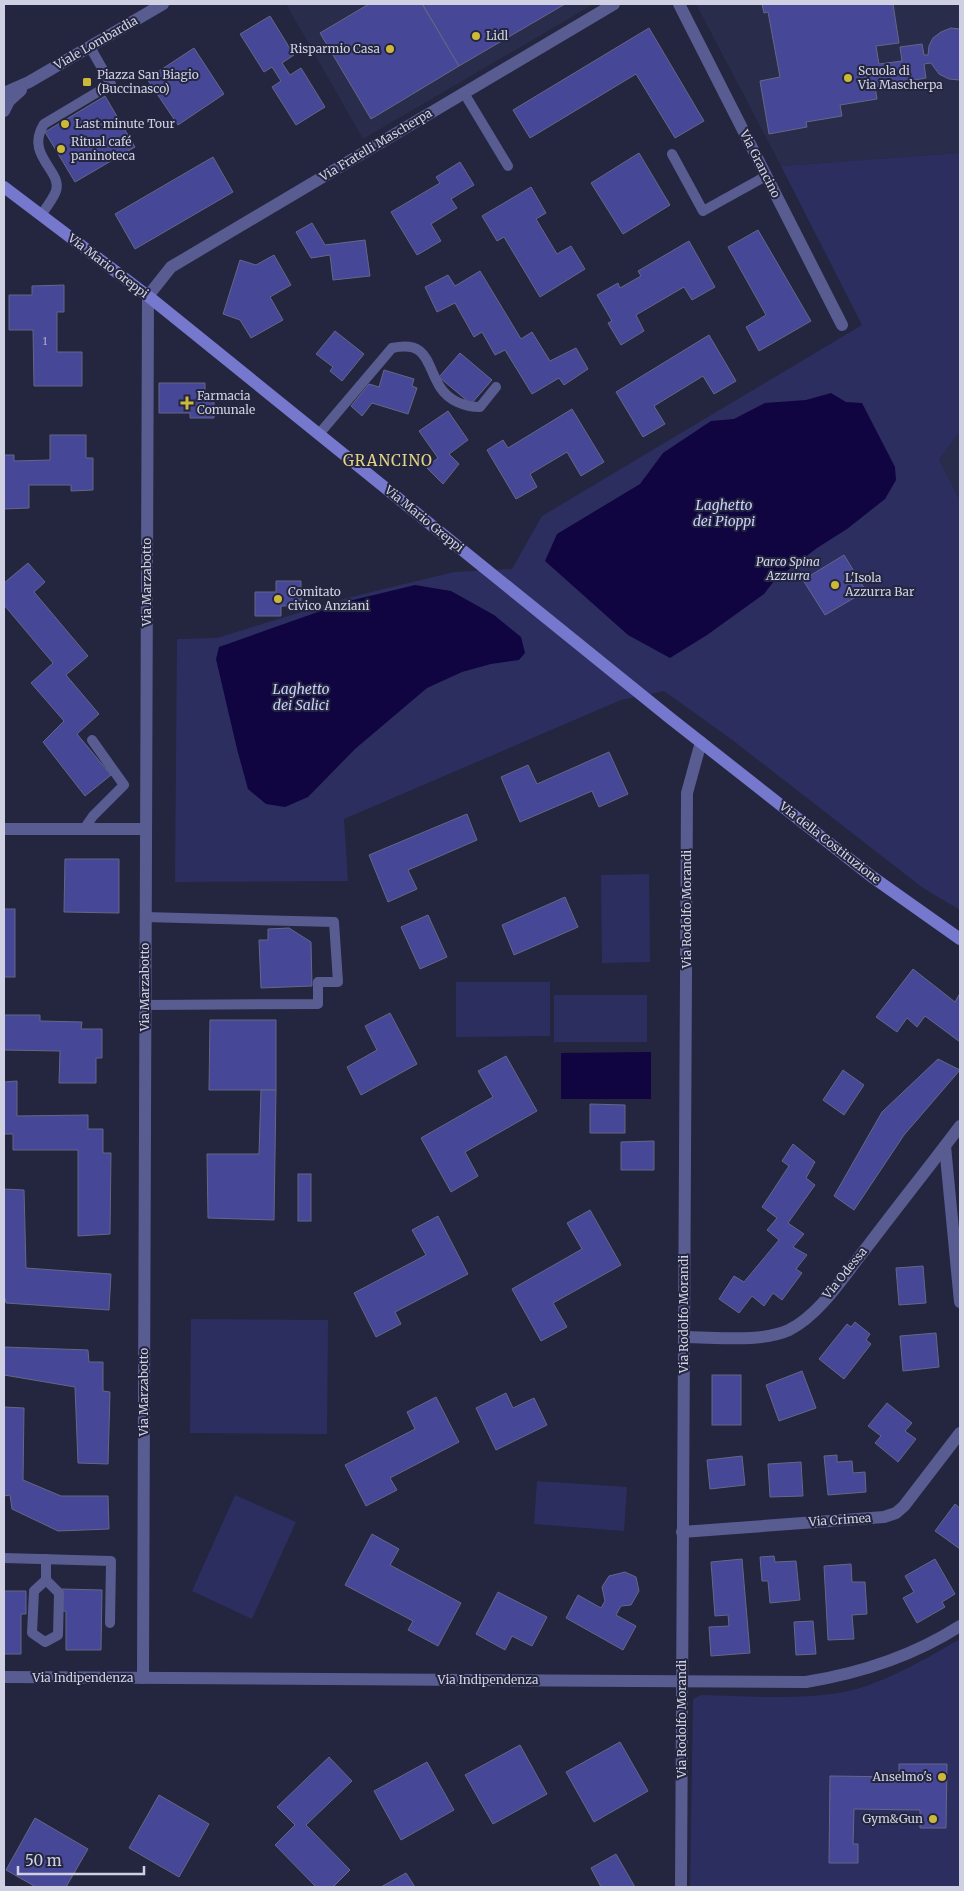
<svg xmlns="http://www.w3.org/2000/svg" width="964" height="1891" font-family="Merriweather,serif">
	<style>
		.built { fill: #2a2c4c }
		.green { fill: #2d2e60 }
		.water { fill: #100540 }
		.building { fill: #474797; stroke: #646785 }
		.lines { fill: none; stroke-linecap: round; stroke-linejoin: round }
		.service { stroke: #595c91; stroke-width: 10 }
		.minor { stroke: #595c91; stroke-width: 12 }
		.tertiary { stroke: #595c91; stroke-width: 12 }
		.secondary { stroke: #7578cd; stroke-width: 12 }
		.poi-dot { fill: #cdb938; stroke: #24253f; stroke-width: 2 }
		.labels { text-anchor: middle; stroke-width: 4; stroke-linejoin: round; paint-order: stroke }
		.number-label { font-size: 10px; fill: #adaecf }
		.poi-label { font-size: 12px; fill: #cfd1e2; stroke: #24253f; text-anchor: start }
		.street-label { font-size: 12px; fill: #cfd1e2; stroke: #24253f }
		.park-label { font-size: 12px; font-style: italic; fill: #d1d4eb; stroke: #24253f }
		.water-label { font-size: 14px; font-style: italic; fill: #c9cefb; stroke: #24253f }
		.quarter-label { font-size: 15px; letter-spacing: 1px; fill: #e2d586; stroke: #24253f }
	</style>
	<rect width="100%" height="100%" fill="#24253f"/>
	<g class="built">
		<polygon points="286,4 594,4 363,139"/>
		<polygon points="696,4 960,4 960,153 781,166"/>
		<polygon points="960,432 960,500 939,460"/>
	</g>
	<g class="green">
		<polygon points="960,153 960,432 939,460 960,500 960,910 923,888 731,739 664,691 621,700 344,819 348,881 175,882 177,639 217,638 347,598 454,572 512,569 542,516 862,325 781,166"/>
		<polygon points="649,874 650,962 602,963 601,875"/>
		<polygon points="456,982 550,982 550,1036 456,1037"/>
		<rect x="554" y="995" width="93" height="47"/>
		<polygon points="191,1319 328,1320 327,1434 190,1433"/>
		<polygon points="537,1481 627,1487 624,1531 534,1524"/>
		<polygon points="235,1495 296,1522 252,1619 192,1591"/>
		<path d="M960,1639V1887H690L693,1699L701,1695C746,1696 794,1700 838,1693C879,1687 925,1659 960,1639Z"/>
	</g>
	<g class="water">
		<polygon points="831,393 846,402 862,403 895,467 896,480 885,499 847,529 817,548 774,581 764,594 707,635 670,658 628,635 545,561 557,534 640,484 663,453 711,421 734,419 765,403 806,400"/>
		<polygon points="415,585 451,591 494,615 521,637 525,653 519,660 491,664 462,672 427,688 355,749 308,797 285,807 266,804 248,789 237,749 216,659 219,647 349,601"/>
		<polygon points="651,1052 651,1099 561,1099 561,1053"/>
	</g>
	<g class="building">
		<polygon points="369,4 422,4 459,66 371,119 320,33"/>
		<polygon points="426,4 565,4 459,66 423,5"/>
		<polygon points="762,4 893,4 899,43 876,46 879,64 902,61 900,47 922,44 924,55 928,55 929,46 933,38 941,32 951,28 960,29 960,80 949,79 939,74 931,63 924,64 926,78 875,87 877,99 840,105 842,116 806,122 807,127 769,134 760,81 780,77 768,12 764,13"/>
		<polygon points="270,16 294,55 282,63 290,75 301,68 325,107 296,125 272,87 281,81 272,67 264,72 240,34"/>
		<polygon points="649,28 704,121 675,138 636,74 530,138 513,110"/>
		<polygon points="194,48 224,94 178,125 147,79"/>
		<polygon points="105,96 135,147 75,182 45,132"/>
		<polygon points="639,153 670,205 623,234 591,183"/>
		<polygon points="213,157 233,192 135,249 115,214"/>
		<polygon points="460,162 474,185 451,199 457,208 431,224 441,241 417,255 391,212 440,183 436,177"/>
		<polygon points="531,187 546,213 536,219 557,254 571,246 585,269 540,297 504,237 497,241 482,216"/>
		<polygon points="312,223 325,245 365,240 370,276 333,280 330,255 311,258 296,232"/>
		<polygon points="758,230 811,321 759,351 746,327 766,315 728,247"/>
		<polygon points="689,241 715,287 692,300 684,287 636,315 644,331 621,345 608,323 612,321 597,295 618,283 620,288 641,276 638,271"/>
		<polygon points="274,255 291,285 270,297 283,320 251,338 240,320 223,314 240,260 256,265"/>
		<polygon points="480,271 521,339 532,332 550,361 576,348 588,369 564,385 559,378 532,394 505,350 495,355 482,332 474,337 455,303 437,312 425,287 448,275 455,286"/>
		<polygon points="64,285 64,312 57,312 57,352 82,352 82,386 34,386 33,330 9,330 9,295 32,295 32,286"/>
		<polygon points="335,331 364,354 342,381 330,371 333,367 316,354"/>
		<polygon points="709,335 736,381 714,394 703,376 654,406 665,424 643,437 616,392"/>
		<polygon points="460,353 492,380 471,404 439,377"/>
		<polygon points="384,370 414,379 412,386 417,388 408,414 372,403 362,416 351,406 369,384 379,387"/>
		<polygon points="159,383 205,383 205,393 214,393 214,418 190,418 190,413 159,413"/>
		<polygon points="572,409 604,462 581,476 567,452 530,474 537,487 516,499 487,450 503,440 508,448"/>
		<polygon points="448,411 468,440 449,454 459,464 443,484 426,467 438,458 419,431"/>
		<polygon points="50,435 86,435 86,458 93,458 93,490 71,491 71,485 29,485 29,508 4,509 4,455 14,455 14,461 50,460"/>
		<polygon points="844,555 866,591 825,615 803,580"/>
		<polygon points="28,563 45,582 34,592 88,656 66,675 99,714 77,734 111,775 85,796 43,742 64,721 31,683 53,663 4,605 4,583"/>
		<polygon points="276,581 301,581 301,606 281,606 281,616 255,616 255,592 276,592"/>
		<polygon points="609,752 628,794 599,807 592,791 520,822 501,777 528,765 537,784"/>
		<polygon points="467,814 477,840 408,870 417,889 388,902 369,855"/>
		<polygon points="65,859 119,859 119,913 64,912"/>
		<polygon points="565,897 578,927 514,955 502,925"/>
		<rect x="4" y="909" width="11" height="68"/>
		<polygon points="428,915 447,957 420,969 401,927"/>
		<polygon points="289,928 311,942 312,986 261,988 259,940 268,940 268,929"/>
		<polygon points="913,969 955,1002 960,993 960,1042 925,1016 917,1027 907,1018 897,1032 876,1017"/>
		<polygon points="390,1013 417,1064 361,1095 347,1067 377,1050 365,1026"/>
		<polygon points="4,1015 40,1015 40,1021 82,1022 81,1029 102,1029 102,1058 96,1058 96,1083 59,1083 60,1051 4,1050"/>
		<polygon points="210,1020 276,1020 276,1090 209,1090"/>
		<polygon points="506,1056 537,1111 465,1152 478,1176 451,1192 421,1138 493,1097 478,1071"/>
		<polygon points="938,1059 960,1070 904,1135 854,1210 834,1196 882,1112"/>
		<polygon points="843,1070 864,1085 844,1115 823,1100"/>
		<polygon points="17,1081 17,1116 88,1115 88,1129 103,1129 103,1153 111,1153 110,1234 78,1236 78,1150 13,1150 13,1134 4,1134 4,1082"/>
		<polygon points="261,1090 276,1090 274,1220 208,1218 207,1154 259,1154"/>
		<polygon points="590,1104 625,1105 625,1133 590,1133"/>
		<polygon points="654,1141 654,1170 621,1170 621,1142"/>
		<polygon points="793,1144 815,1162 806,1178 815,1185 788,1223 804,1234 793,1247 807,1255 796,1269 802,1273 782,1300 773,1293 764,1306 752,1296 739,1313 719,1299 734,1276 744,1282 779,1240 767,1230 777,1218 762,1207 789,1166 782,1161"/>
		<rect x="298" y="1174" width="13" height="47"/>
		<polygon points="4,1189 24,1190 26,1268 111,1274 109,1310 6,1303 5,1298 4,1298"/>
		<polygon points="590,1210 621,1265 553,1303 567,1327 541,1341 512,1289 582,1249 567,1223"/>
		<polygon points="438,1216 468,1274 395,1312 401,1324 376,1337 354,1293 426,1255 412,1230"/>
		<polygon points="923,1266 926,1303 899,1305 896,1268"/>
		<polygon points="855,1322 870,1334 866,1340 871,1344 844,1379 819,1359 847,1324 851,1327"/>
		<polygon points="936,1333 939,1367 903,1371 900,1336"/>
		<polygon points="4,1347 88,1350 89,1362 103,1362 103,1391 110,1392 108,1464 78,1463 75,1387 4,1375"/>
		<polygon points="802,1371 816,1408 779,1421 766,1385"/>
		<rect x="712" y="1375" width="29" height="50"/>
		<polygon points="506,1393 513,1408 534,1398 547,1425 496,1450 476,1408"/>
		<polygon points="436,1397 459,1442 390,1478 397,1490 366,1506 345,1465 415,1429 407,1412"/>
		<polygon points="887,1403 912,1423 905,1431 916,1439 898,1462 875,1443 881,1436 868,1426"/>
		<polygon points="4,1407 24,1408 23,1480 61,1496 108,1496 109,1529 58,1531 12,1509 10,1495 4,1496"/>
		<polygon points="837,1455 837,1462 852,1461 853,1473 865,1472 866,1492 828,1495 824,1456"/>
		<polygon points="742,1456 745,1485 710,1489 707,1460"/>
		<polygon points="801,1462 803,1496 770,1497 768,1464"/>
		<polygon points="955,1504 960,1508 960,1549 935,1531"/>
		<polygon points="372,1534 399,1549 390,1565 461,1603 438,1646 408,1630 413,1621 345,1585"/>
		<polygon points="774,1556 775,1562 796,1561 800,1600 770,1603 768,1581 762,1581 760,1557"/>
		<polygon points="742,1559 750,1653 711,1656 709,1627 729,1626 728,1615 715,1616 711,1562"/>
		<polygon points="935,1559 955,1594 942,1602 945,1607 917,1623 903,1598 914,1592 905,1576"/>
		<polygon points="851,1564 852,1582 865,1582 867,1614 852,1615 854,1639 828,1640 824,1566"/>
		<polygon points="625,1572 636,1577 639,1591 631,1605 621,1606 616,1615 636,1626 623,1650 566,1618 578,1595 601,1608 605,1601 602,1587 609,1576"/>
		<polygon points="62,1589 102,1590 101,1650 66,1650 66,1611 62,1611"/>
		<polygon points="4,1591 26,1591 26,1614 21,1614 21,1654 4,1654"/>
		<polygon points="498,1592 547,1617 532,1646 512,1636 505,1650 476,1634"/>
		<polygon points="813,1621 816,1654 796,1655 794,1622"/>
		<polygon points="620,1742 648,1791 594,1822 566,1772"/>
		<polygon points="520,1745 547,1794 493,1824 465,1775"/>
		<polygon points="329,1757 352,1781 306,1825 350,1870 333,1887 316,1887 275,1845 295,1825 277,1807"/>
		<polygon points="427,1762 454,1810 401,1840 374,1791"/>
		<polygon points="899,1764 947,1764 946,1828 920,1828 920,1810 854,1809 853,1844 858,1844 858,1863 829,1863 830,1776 899,1777"/>
		<polygon points="159,1795 209,1824 179,1877 129,1848"/>
		<polygon points="35,1818 88,1849 66,1887 36,1887 6,1870"/>
		<polygon points="616,1854 635,1887 601,1887 591,1868"/>
		<polygon points="406,1873 415,1887 381,1887"/>
	</g>
	<g class="lines">
		<g class="service">
			<polyline points="464,93 508,166"/>
			<polyline points="672,154 703,211 766,176"/>
			<path d="M41,215C46,208 53,199 56,191C63,171 24,155 44,124L111,84L90,47"/>
			<path d="M319,434L392,348C429,340 426,365 440,387C449,401 465,407 480,407L496,387"/>
			<polyline points="84,829 93,816 124,785 92,740"/>
			<polyline points="145,1005 318,1004 318,982 338,982 334,922 145,917"/>
			<polyline points="4,1558 111,1561 110,1623"/>
			<polyline points="46,1559 46,1580 34,1591 32,1633 45,1642 58,1635 59,1593 46,1580"/>
		</g>
		<g class="minor">
			<polyline points="679,4 842,325"/>
			<polyline points="4,829 146,829"/>
			<polyline points="945,1146 960,1302"/>
			<path d="M684,1337C716,1337 760,1343 789,1330C820,1315 846,1273 867,1247C898,1206 929,1167 960,1126"/>
			<polyline points="682,1532 884,1517 896,1513 904,1506 960,1433"/>
			<path d="M4,1677L806,1682C861,1673 913,1656 960,1626"/>
			<polyline points="143,1678 148,296 171,267 614,4"/>
			<polyline points="681,1887 687,793 701,742"/>
		</g>
		<g class="tertiary">
			<polyline points="4,93 29,82 163,4"/>
			<polyline points="4,111 9,101 21,90"/>
		</g>
		<polyline class="secondary" points="4,187 148,296 670,718 871,876 960,939"/>
	</g>
	<g class="poi-dot">
		<circle cx="476" cy="36" r="5"/>
		<circle cx="390" cy="49" r="5"/>
		<circle cx="848" cy="78" r="5"/>
		<rect x="82" y="77" width="10" height="10" rx="2.5"/>
		<circle cx="65" cy="124" r="5"/>
		<circle cx="61" cy="149" r="5"/>
		<path d="M184.5 395.5h5v5h5v5h-5v5h-5v-5h-5v-5h5z"/>
		<circle cx="835" cy="585" r="5"/>
		<circle cx="278" cy="599" r="5"/>
		<circle cx="942" cy="1777" r="5"/>
		<circle cx="933" cy="1819" r="5"/>
	</g>
	<g class="labels">
		<g class="number-label">
			<text x="45" y="345">1</text>
		</g>
		<g class="poi-label">
			<text x="486" y="40">Lidl</text>
			<text x="380" y="53" text-anchor="end">Risparmio Casa</text>
			<text x="858" y="75">Scuola di<tspan x="858" dy="14">Via Mascherpa</tspan></text>
			<text x="97" y="79">Piazza San Biagio<tspan x="97" dy="14">(Buccinasco)</tspan></text>
			<text x="75" y="128">Last minute Tour</text>
			<text x="71" y="146">Ritual café<tspan x="71" dy="14">paninoteca</tspan></text>
			<text x="197" y="400">Farmacia<tspan x="197" dy="14">Comunale</tspan></text>
			<text x="845" y="582">L'Isola<tspan x="845" dy="14">Azzurra Bar</tspan></text>
			<text x="288" y="596">Comitato<tspan x="288" dy="14">civico Anziani</tspan></text>
			<text x="932" y="1781" text-anchor="end">Anselmo's</text>
			<text x="923" y="1823" text-anchor="end">Gym&amp;Gun</text>
		</g>
		<g class="street-label">
			<text transform="translate(96 43) rotate(-30)" y="4">Viale Lombardia</text>
			<text transform="translate(376 145) rotate(-31)" y="4">Via Fratelli Mascherpa</text>
			<text transform="translate(760 164) rotate(63)" y="4">Via Grancino</text>
			<text transform="translate(108 266) rotate(37)" y="4">Via Mario Greppi</text>
			<text transform="translate(424 519) rotate(39)" y="4">Via Mario Greppi</text>
			<text transform="translate(147 582) rotate(-90)" y="4">Via Marzabotto</text>
			<text transform="translate(830 843) rotate(38)" y="4">Via della Costituzione</text>
			<text transform="translate(687 909) rotate(-90)" y="4">Via Rodolfo Morandi</text>
			<text transform="translate(145 987) rotate(-90)" y="4">Via Marzabotto</text>
			<text transform="translate(845 1273) rotate(-51)" y="4">Via Odessa</text>
			<text transform="translate(684 1314) rotate(-90)" y="4">Via Rodolfo Morandi</text>
			<text transform="translate(144 1392) rotate(-90)" y="4">Via Marzabotto</text>
			<text transform="translate(840 1520) rotate(-4)" y="4">Via Crimea</text>
			<text x="83" y="1682">Via Indipendenza</text>
			<text x="488" y="1684">Via Indipendenza</text>
			<text transform="translate(682 1719) rotate(-90)" y="4">Via Rodolfo Morandi</text>
		</g>
		<g class="park-label">
			<text x="788" y="566">Parco Spina<tspan x="788" dy="14">Azzurra</tspan></text>
		</g>
		<g class="water-label">
			<text x="724" y="510">Laghetto<tspan x="724" dy="16">dei Pioppi</tspan></text>
			<text x="301" y="694">Laghetto<tspan x="301" dy="16">dei Salici</tspan></text>
		</g>
		<g class="quarter-label">
			<text x="388" y="466">GRANCINO</text>
		</g>
	</g>
	<rect width="964" height="1891" fill="none" stroke="#cfd1e2" stroke-width="10"/>
	<path d="M18 1866v8h126v-8" fill="none" stroke="#cfd1e2" stroke-width="2.5"/>
	<text x="25" y="1866" font-size="15" fill="#cfd1e2" stroke="#24253f" stroke-width="4" paint-order="stroke">50 m</text>
</svg>
